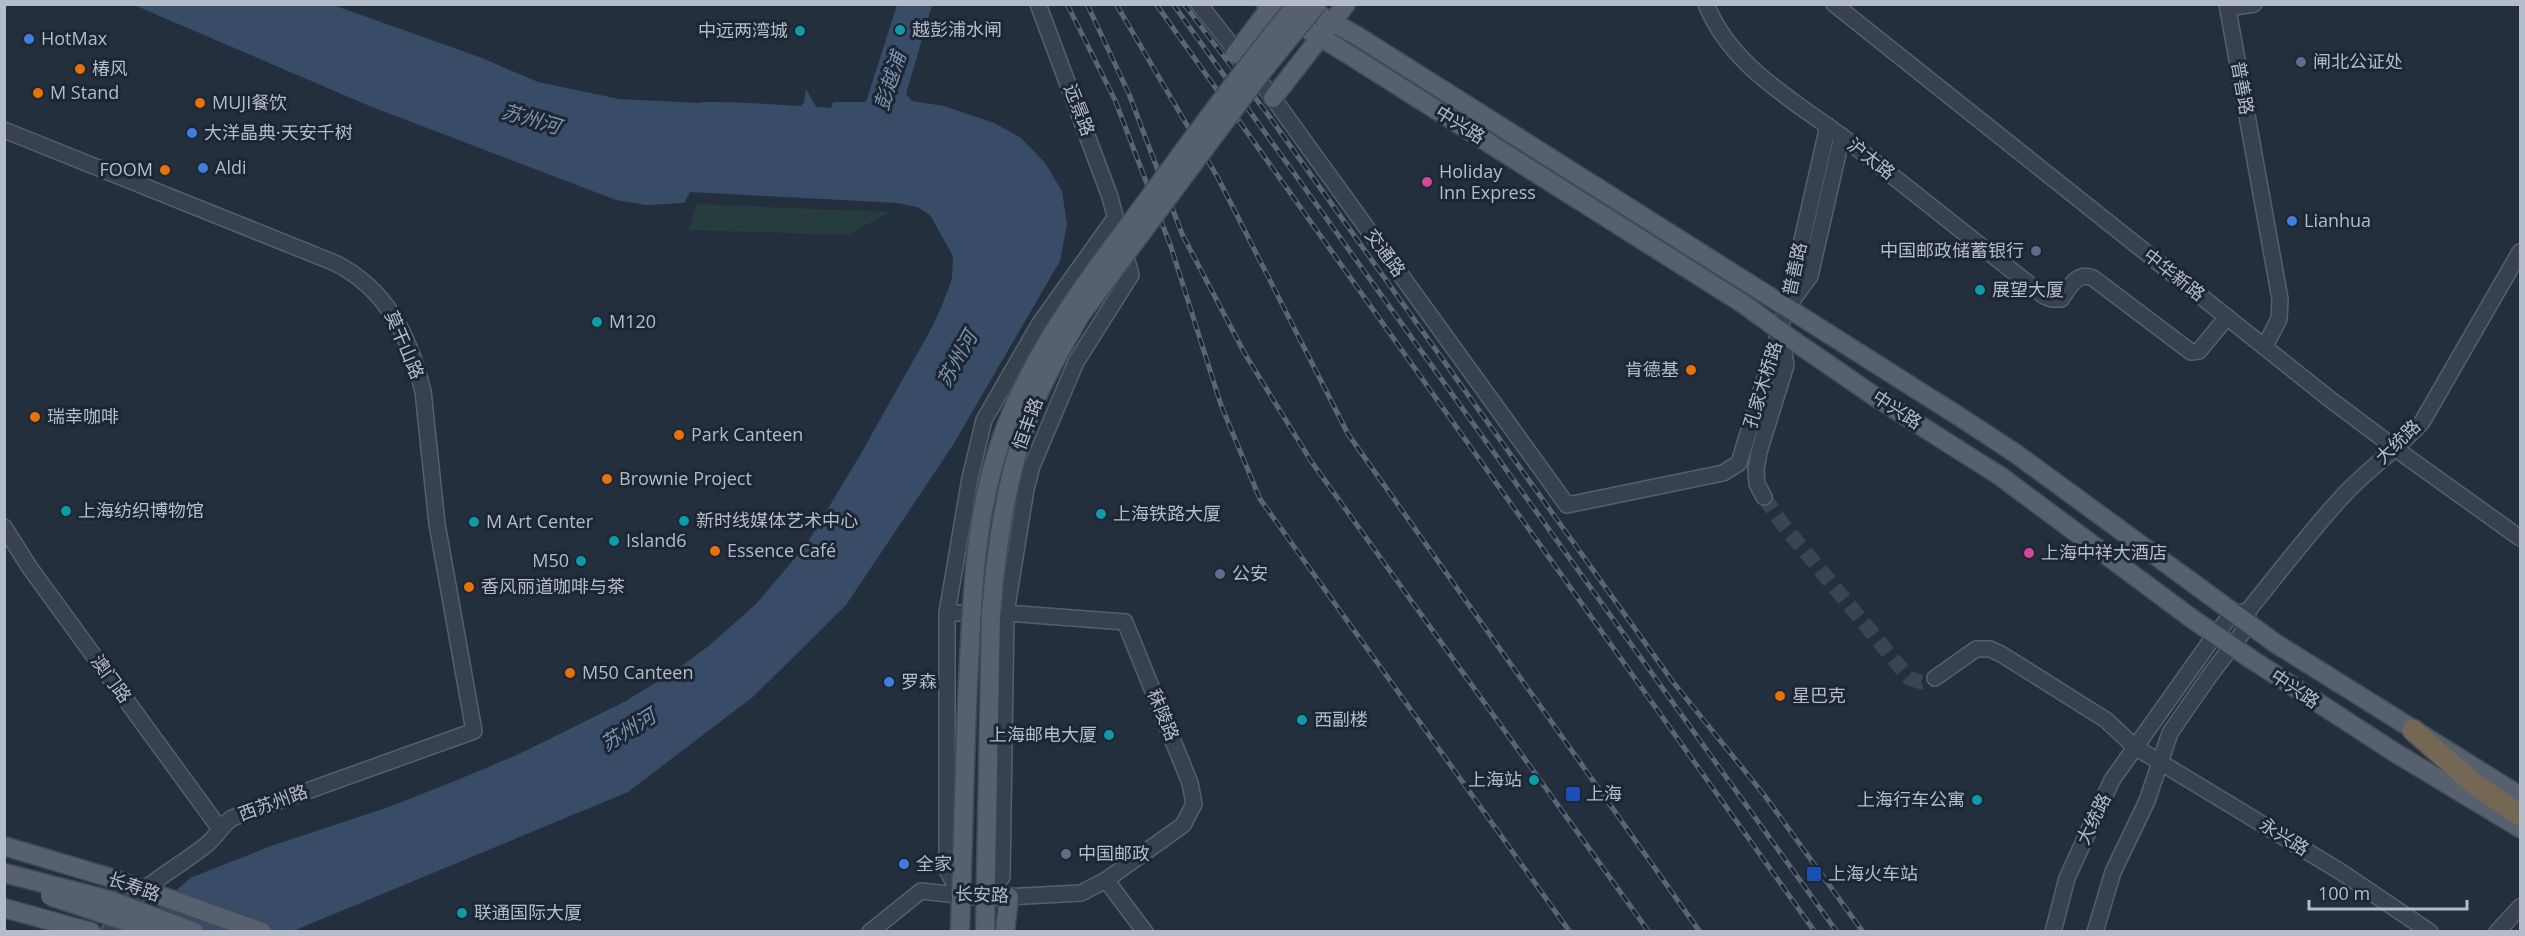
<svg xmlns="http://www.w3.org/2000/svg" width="2525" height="936" font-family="'Open Sans','Noto Sans SC',sans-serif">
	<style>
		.green { fill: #263c3f }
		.water { fill: #394c67 }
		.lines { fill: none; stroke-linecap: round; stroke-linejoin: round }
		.minor-tunnel { stroke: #3a4453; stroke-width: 15; stroke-dasharray: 15 8; stroke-linecap: butt }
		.minor-casing { stroke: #565f6c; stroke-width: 18 }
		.major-casing { stroke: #414a57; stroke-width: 21 }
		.highway-casing { stroke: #434c59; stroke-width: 24 }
		.minor { stroke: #38414e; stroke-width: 15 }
		.major { stroke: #56606e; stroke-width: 18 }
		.highway { stroke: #746855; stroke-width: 21 }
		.rail-casing { stroke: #5a6575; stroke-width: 5 }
		.rail { stroke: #1d2633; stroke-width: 3; stroke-dasharray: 9; stroke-linecap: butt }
		.major-bridge-casing { stroke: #414a57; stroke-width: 21; stroke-linecap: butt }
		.major-bridge { stroke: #56606e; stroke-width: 18 }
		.culture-dot { fill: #0f9aa8; stroke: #1d2633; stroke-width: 2 }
		.shop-dot { fill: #3f7fe0; stroke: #1d2633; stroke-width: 2 }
		.service-dot { fill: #5c6f8a; stroke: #1d2633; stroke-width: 2 }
		.food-dot { fill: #e8710a; stroke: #1d2633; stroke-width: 2 }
		.hotel-dot { fill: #d1479c; stroke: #1d2633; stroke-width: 2 }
		.transit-dot { fill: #1a4fb4; stroke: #1d2633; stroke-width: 2 }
		.labels { text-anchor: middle; stroke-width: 6; stroke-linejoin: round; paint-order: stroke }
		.poi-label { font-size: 18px; fill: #b4bcc9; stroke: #1d2633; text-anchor: start }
		.street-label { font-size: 18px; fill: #b4bcc9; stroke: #1d2633 }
		.water-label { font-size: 20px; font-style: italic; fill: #7c92b1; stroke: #1d2633 }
	</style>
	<rect width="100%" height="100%" fill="#242f3e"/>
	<polygon class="green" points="697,204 890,212 848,235 688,230"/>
	<path class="water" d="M134,5H333L482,58L538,82L619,99L699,103C706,100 786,105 801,106L804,102L806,89L816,107L831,108L833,102H866L897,5H932L906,94L912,101L944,106L994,123L1021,138L1045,163L1062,191L1067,224L1060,261L953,445L846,605L754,696L628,792L293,931L131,932L190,878L271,846L386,808L460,779L519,754L624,702L675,671L710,645L757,603L806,545L859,457L930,331L941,308L952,279L953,256L930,215L917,207L897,203L690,192L684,203L646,205L616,200L372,107Z"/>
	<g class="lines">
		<polyline class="minor-tunnel" points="1764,497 1781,522 1909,678 1921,682 1935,678"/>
		<g class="minor-casing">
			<g id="minor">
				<polyline points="1199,4 1273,98 1567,505 1723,473 1739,463 1787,306 1828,126"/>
				<path d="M1706,4C1732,70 1801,104 1853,145C1917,195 1981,246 2044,296L2052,299H2061C2070,287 2077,271 2093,278L2191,352L2199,351L2227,317"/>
				<polyline points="1834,4 2331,400 2407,457 2520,538"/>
				<polyline points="2227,4 2280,299 2279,319 2265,346"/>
				<polyline points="2228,8 2254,4"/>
				<path d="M4,130L335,263C387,289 409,336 423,391L437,524L474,731L232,818C222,825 216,837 206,845C170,874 132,888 109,932"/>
				<polyline points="1791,302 1810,276 1842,136"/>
				<polyline points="1764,497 1757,484 1756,470 1759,452 1786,365 1781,335"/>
				<polyline points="4,527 30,568 220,829"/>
				<polyline points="1935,678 1976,649 1990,649 2001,654 2106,720 2135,747 2341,872 2430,932"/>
				<polyline points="1106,880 1145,932"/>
				<polyline points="961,896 947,870 947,613 970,478 984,420 1040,323 1115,218"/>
				<polyline points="985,898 1002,877 1006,613 1026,489 1032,466 1076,362 1131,275 1110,197 1038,4"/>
				<polyline points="870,932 921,891 985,898 1081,893 1106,880 1183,825 1194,804 1190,783 1125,622 1006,613 947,613"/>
				<polyline points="2053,932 2067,878 2112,780 2215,635 2233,613 2244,612"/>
				<path d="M2095,932L2113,872L2147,801L2170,733L2210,675L2249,624L2247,612C2278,574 2308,534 2341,498C2366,470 2397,450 2422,422L2520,252"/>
				<polyline points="2497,932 2520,907"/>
			</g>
		</g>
		<g class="major-casing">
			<g id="major">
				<polyline points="1266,4 1348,54 1745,305 1794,341 1877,398 2000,476 2191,618 2251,659 2394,752 2520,828"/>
				<polyline points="1300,4 1359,37 1960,417 2015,453 2275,643 2520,796"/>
				<polyline points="1235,54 1273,4"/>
				<polyline points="1273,98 1346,4"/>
				<polyline points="4,908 91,932"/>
				<polyline points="960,932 961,896"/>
				<polyline points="985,932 991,614"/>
				<polyline points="1005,932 1009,897"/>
			</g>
		</g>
		<g class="highway-casing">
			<polyline id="highway" points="2413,730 2473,783 2520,815"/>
		</g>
		<use href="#minor" class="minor"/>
		<use href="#major" class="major"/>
		<use href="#highway" class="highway"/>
		<g class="rail-casing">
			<g id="rail">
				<polyline points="1067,4 1115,100 1171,247 1221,405 1260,499 1570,932"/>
				<polyline points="1087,4 1129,94 1182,234 1245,354 1311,461 1649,932"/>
				<polyline points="1116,4 1218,178 1348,434 1700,932"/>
				<polyline points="1156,4 1815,932"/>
				<polyline points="1173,4 1837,932"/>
				<polyline points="1184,4 1266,112 1673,682 1765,796 1863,932"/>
			</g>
		</g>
		<use href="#rail" class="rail"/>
		<g class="major-bridge-casing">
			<g id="major-bridge">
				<path d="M991,614C996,547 1006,479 1029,416C1043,380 1062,347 1081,314L1261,73L1317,4"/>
				<polyline points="4,846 108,877 262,932"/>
				<polyline points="4,873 109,900 194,932"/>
				<polyline points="50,896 158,932"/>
				<path d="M961,896C964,811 965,727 970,643C973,583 977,523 993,466C1021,363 1087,281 1149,198C1197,132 1245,67 1297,4"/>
			</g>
		</g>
		<use href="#major-bridge" class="major-bridge"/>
	</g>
	<g class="culture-dot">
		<circle cx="900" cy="30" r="6"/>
		<circle cx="800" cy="31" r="6"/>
		<circle cx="1980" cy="290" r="6"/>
		<circle cx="597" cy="322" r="6"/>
		<circle cx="66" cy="511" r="6"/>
		<circle cx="1101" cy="514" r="6"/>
		<circle cx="684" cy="521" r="6"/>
		<circle cx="474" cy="522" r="6"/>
		<circle cx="614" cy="541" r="6"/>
		<circle cx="581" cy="561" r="6"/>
		<circle cx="1302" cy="720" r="6"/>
		<circle cx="1109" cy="735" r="6"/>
		<circle cx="1534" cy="780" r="6"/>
		<circle cx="1977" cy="800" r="6"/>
		<circle cx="462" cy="913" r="6"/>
	</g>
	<g class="shop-dot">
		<circle cx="29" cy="39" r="6"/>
		<circle cx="192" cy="133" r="6"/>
		<circle cx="203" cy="168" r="6"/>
		<circle cx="2292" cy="221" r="6"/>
		<circle cx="889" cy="682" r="6"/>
		<circle cx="904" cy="864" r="6"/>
	</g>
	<g class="service-dot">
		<circle cx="2301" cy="62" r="6"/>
		<circle cx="2036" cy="251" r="6"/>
		<circle cx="1220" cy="574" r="6"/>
		<circle cx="1066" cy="854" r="6"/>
	</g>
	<g class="food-dot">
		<circle cx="80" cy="69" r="6"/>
		<circle cx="38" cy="93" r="6"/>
		<circle cx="200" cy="103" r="6"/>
		<circle cx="165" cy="170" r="6"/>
		<circle cx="1691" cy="370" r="6"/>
		<circle cx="35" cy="417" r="6"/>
		<circle cx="679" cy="435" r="6"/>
		<circle cx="607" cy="479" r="6"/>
		<circle cx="715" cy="551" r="6"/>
		<circle cx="469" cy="587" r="6"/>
		<circle cx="570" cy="673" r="6"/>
		<circle cx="1780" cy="696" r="6"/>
	</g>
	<g class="hotel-dot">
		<circle cx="1427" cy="182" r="6"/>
		<circle cx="2029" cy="553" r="6"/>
	</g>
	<g class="transit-dot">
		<rect x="1565" y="786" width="16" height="16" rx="3"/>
		<rect x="1806" y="866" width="16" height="16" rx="3"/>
	</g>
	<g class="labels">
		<g class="poi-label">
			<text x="912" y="36">越彭浦水闸</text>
			<text x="788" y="37" text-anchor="end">中远两湾城</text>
			<text x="41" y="45">HotMax</text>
			<text x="2313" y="68">闸北公证处</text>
			<text x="92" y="75">椿风</text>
			<text x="50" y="99">M Stand</text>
			<text x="212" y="109">MUJI餐饮</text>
			<text x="204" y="139">大洋晶典·天安千树</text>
			<text x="215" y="174">Aldi</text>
			<text x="153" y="176" text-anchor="end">FOOM</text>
			<text x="1439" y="178">Holiday<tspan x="1439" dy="21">Inn Express</tspan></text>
			<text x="2304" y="227">Lianhua</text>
			<text x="2024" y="257" text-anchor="end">中国邮政储蓄银行</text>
			<text x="1992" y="296">展望大厦</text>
			<text x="609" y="328">M120</text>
			<text x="1679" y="376" text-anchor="end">肯德基</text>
			<text x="47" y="423">瑞幸咖啡</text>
			<text x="691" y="441">Park Canteen</text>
			<text x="619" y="485">Brownie Project</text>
			<text x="78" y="517">上海纺织博物馆</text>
			<text x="1113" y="520">上海铁路大厦</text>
			<text x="696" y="527">新时线媒体艺术中心</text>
			<text x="486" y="528">M Art Center</text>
			<text x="626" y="547">Island6</text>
			<text x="727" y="557">Essence Café</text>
			<text x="2041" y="559">上海中祥大酒店</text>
			<text x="569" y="567" text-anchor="end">M50</text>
			<text x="1232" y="580">公安</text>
			<text x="481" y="593">香风丽道咖啡与茶</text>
			<text x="582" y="679">M50 Canteen</text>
			<text x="901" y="688">罗森</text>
			<text x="1792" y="702">星巴克</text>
			<text x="1314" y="726">西副楼</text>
			<text x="1097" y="741" text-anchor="end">上海邮电大厦</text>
			<text x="1522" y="786" text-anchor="end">上海站</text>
			<text x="1586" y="800">上海</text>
			<text x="1965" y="806" text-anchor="end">上海行车公寓</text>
			<text x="1078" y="860">中国邮政</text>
			<text x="916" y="870">全家</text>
			<text x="1828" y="880">上海火车站</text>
			<text x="474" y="919">联通国际大厦</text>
		</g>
		<g class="street-label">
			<text transform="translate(2242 88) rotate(80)" y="6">普善路</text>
			<text transform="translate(1079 110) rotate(69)" y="6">远景路</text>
			<text transform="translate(1460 125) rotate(32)" y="6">中兴路</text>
			<text transform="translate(1871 159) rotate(38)" y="6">沪太路</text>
			<text transform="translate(1385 253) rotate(54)" y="6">交通路</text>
			<text transform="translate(1795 269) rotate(-78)" y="6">普善路</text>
			<text transform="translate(2174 275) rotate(38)" y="6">中华新路</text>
			<text transform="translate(404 345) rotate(67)" y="6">莫干山路</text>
			<text transform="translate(1763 385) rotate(-73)" y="6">孔家木桥路</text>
			<text transform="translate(1897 410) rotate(33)" y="6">中兴路</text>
			<text transform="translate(1028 424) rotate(-70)" y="6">恒丰路</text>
			<text transform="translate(2398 442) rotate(-44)" y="6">大统路</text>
			<text transform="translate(111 679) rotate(54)" y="6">澳门路</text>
			<text transform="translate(2295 689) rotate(34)" y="6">中兴路</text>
			<text transform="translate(1163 715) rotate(68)" y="6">秣陵路</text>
			<text transform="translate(273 803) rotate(-20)" y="6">西苏州路</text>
			<text transform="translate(2094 819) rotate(-64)" y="6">大统路</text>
			<text transform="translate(2284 837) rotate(32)" y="6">永兴路</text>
			<text transform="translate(134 887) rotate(19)" y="6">长寿路</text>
			<text transform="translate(982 895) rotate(2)" y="6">长安路</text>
		</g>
		<g class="water-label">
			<text transform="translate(890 81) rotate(-72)" y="7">彭越浦</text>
			<text transform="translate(531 119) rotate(16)" y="7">苏州河</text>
			<text transform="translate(957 359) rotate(-61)" y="7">苏州河</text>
			<text transform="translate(628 730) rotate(-32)" y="7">苏州河</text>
		</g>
	</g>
	<rect width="2525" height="936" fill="none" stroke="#b4bcc9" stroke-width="12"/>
	<path d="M2309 900v9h158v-9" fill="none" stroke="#b4bcc9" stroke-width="3"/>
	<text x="2318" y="900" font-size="18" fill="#b4bcc9" stroke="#1d2633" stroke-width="4.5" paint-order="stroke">100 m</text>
</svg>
